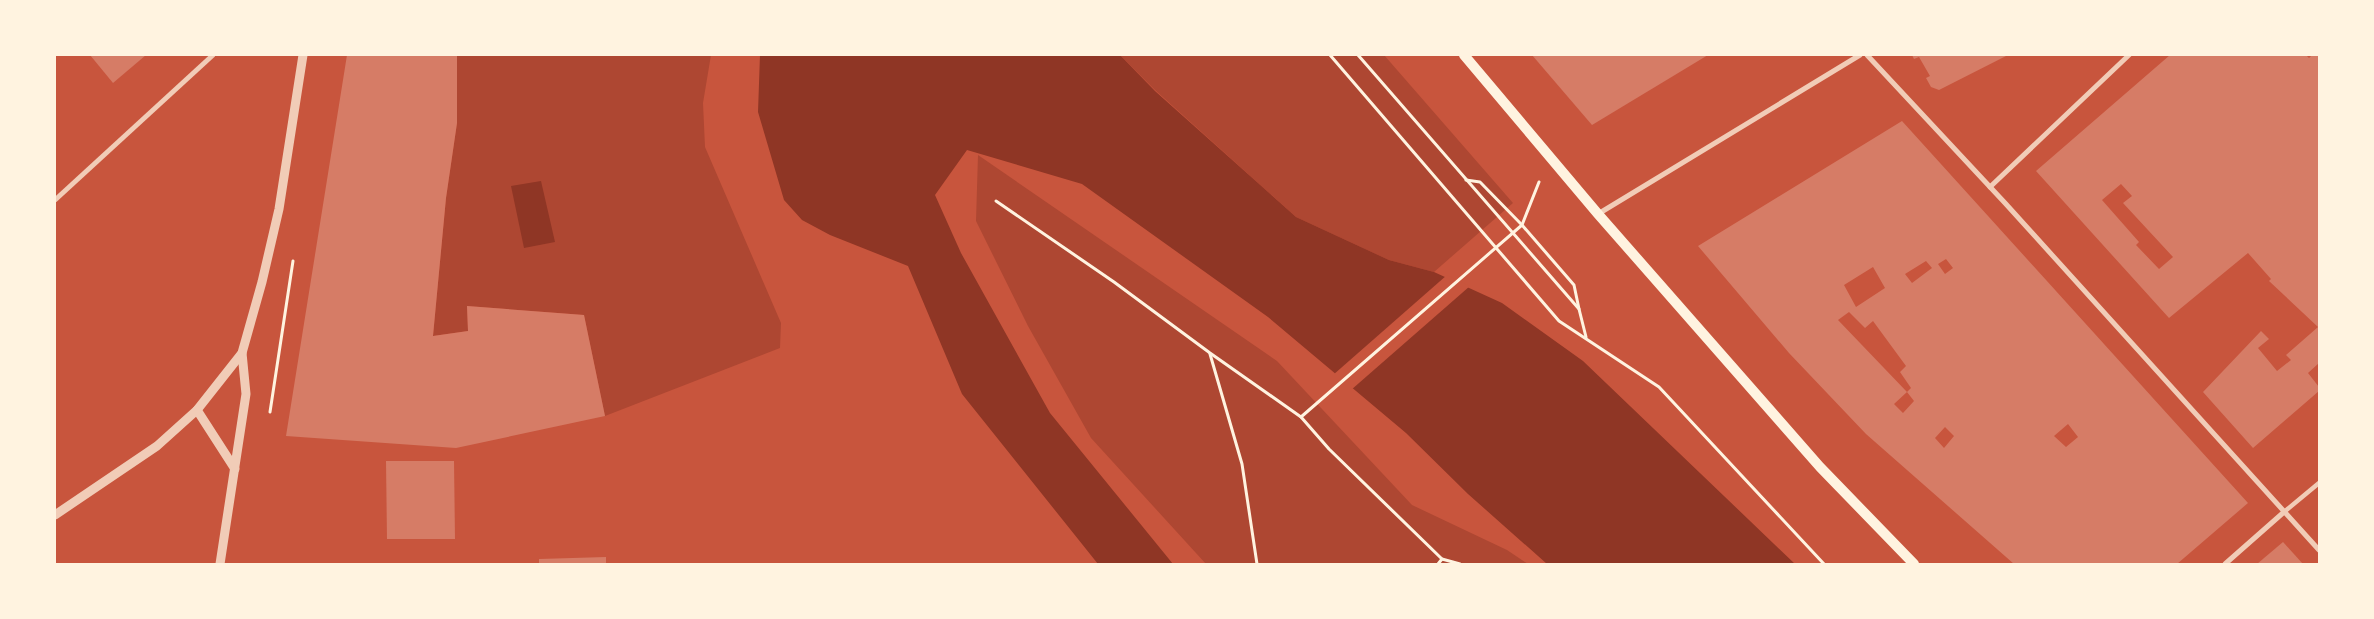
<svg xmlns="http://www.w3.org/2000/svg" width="2374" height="619" font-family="Karla,sans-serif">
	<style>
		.green { fill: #ae4732 }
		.water { fill: #8f3625 }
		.pier { fill: #c8553d }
		.building { fill: #d67c66; fill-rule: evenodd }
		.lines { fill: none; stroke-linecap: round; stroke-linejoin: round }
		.path { stroke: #fff3e0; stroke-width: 3 }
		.pedestrian { stroke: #f1ccb7; stroke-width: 4.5 }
		.minor { stroke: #f1ccb7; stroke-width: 5 }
		.tertiary { stroke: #f1ccb7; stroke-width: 9 }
		.secondary { stroke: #fff3e0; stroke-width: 10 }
	</style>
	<rect width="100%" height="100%" fill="#c8553d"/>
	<g class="green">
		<polygon points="457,55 711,55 703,103 705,147 781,323 780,348 605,416 584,315 467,306 468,331 433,336 446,198 457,123"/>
		<polygon points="1120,55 1384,55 1513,203 1434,272 1389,260 1296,217 1155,90"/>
		<polygon points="978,155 1277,361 1412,505 1507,550 1528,564 1206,564 1091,438 1028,326 976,221"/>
	</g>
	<g class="water">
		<polygon points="760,55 1120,55 1155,91 1296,217 1389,260 1434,272 1502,303 1583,361 1795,564 1547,564 1468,494 1406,433 1268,317 1082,184 967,150 935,195 961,253 1050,413 1173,564 1098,564 962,394 908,266 830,235 802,220 784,200 758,112"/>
		<polygon points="541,181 555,242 524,248 511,186"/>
	</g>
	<polygon class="pier" points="1447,275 1470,286 1351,390 1333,375"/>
	<g class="building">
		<polygon points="90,55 146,55 113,83"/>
		<polygon points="347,55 457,55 457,123 446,198 433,336 468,331 467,306 584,315 605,416 456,448 286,436"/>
		<polygon points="1532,55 1708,55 1592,125"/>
		<polygon points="1912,55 2008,55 1939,90 1931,87 1926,78 1930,76 1919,57 1914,59"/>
		<path d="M2170,55H2306L2309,58L2312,55H2319V363L2308,373L2319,387V391L2253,448L2203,392L2261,331L2269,339L2258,348L2277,371L2291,360L2286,355L2318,327L2269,281L2271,279L2248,253L2169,318L2036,171ZM2121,184L2132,196L2123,203L2173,257L2159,269L2136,245L2139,242L2102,200Z"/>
		<path d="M1902,121L2248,503L2177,564H2014L1866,434L1789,353L1698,246ZM1946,259L1953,268L1945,274L1938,264ZM1926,261L1932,268L1912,283L1905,274ZM1873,267L1885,288L1856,307L1844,285ZM1849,312L1865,328L1873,321L1906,366L1900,372L1911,388L1907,392L1914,401L1903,413L1894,404L1907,392L1838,320ZM2068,424L2078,437L2066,447L2054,436ZM1945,427L1954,436L1944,448L1935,438Z"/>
		<polygon points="386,461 454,461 455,539 387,539"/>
		<polygon points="2283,542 2303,564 2257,564"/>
		<polygon points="606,557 606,564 539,564 539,559"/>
	</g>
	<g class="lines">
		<g class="path">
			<polyline points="1330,55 1559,321 1659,387 1824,564"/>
			<polyline points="1358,55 1579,309 1586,337"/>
			<polyline points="1466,180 1480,182 1522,225 1574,285 1579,309"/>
			<polyline points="996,201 1114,282 1210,353 1301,417 1329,449 1442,559 1460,564"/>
			<polyline points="1210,354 1242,464 1257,564"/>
			<polyline points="270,412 293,261"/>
			<polyline points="1301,417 1522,225 1539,182"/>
			<polyline points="1438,564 1442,559"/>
		</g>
		<polyline class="pedestrian" points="2284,512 2319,483"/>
		<g class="minor">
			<polyline points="1867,55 2005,203 2319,550"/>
			<polyline points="1990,187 2129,55"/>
			<polyline points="55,200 213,55"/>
			<polyline points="1598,214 1860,55"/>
			<polyline points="2225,564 2284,512"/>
		</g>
		<g class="tertiary">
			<polyline points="197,410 235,469"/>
			<polyline points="55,515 157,446 197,410 242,353 262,282 279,209 303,55"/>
			<polyline points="220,564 246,394 242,353"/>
		</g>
		<polyline class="secondary" points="1464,55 1598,214 1820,467 1914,564"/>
	</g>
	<rect width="2374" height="619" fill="none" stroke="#fff3e0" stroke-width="112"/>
</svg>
